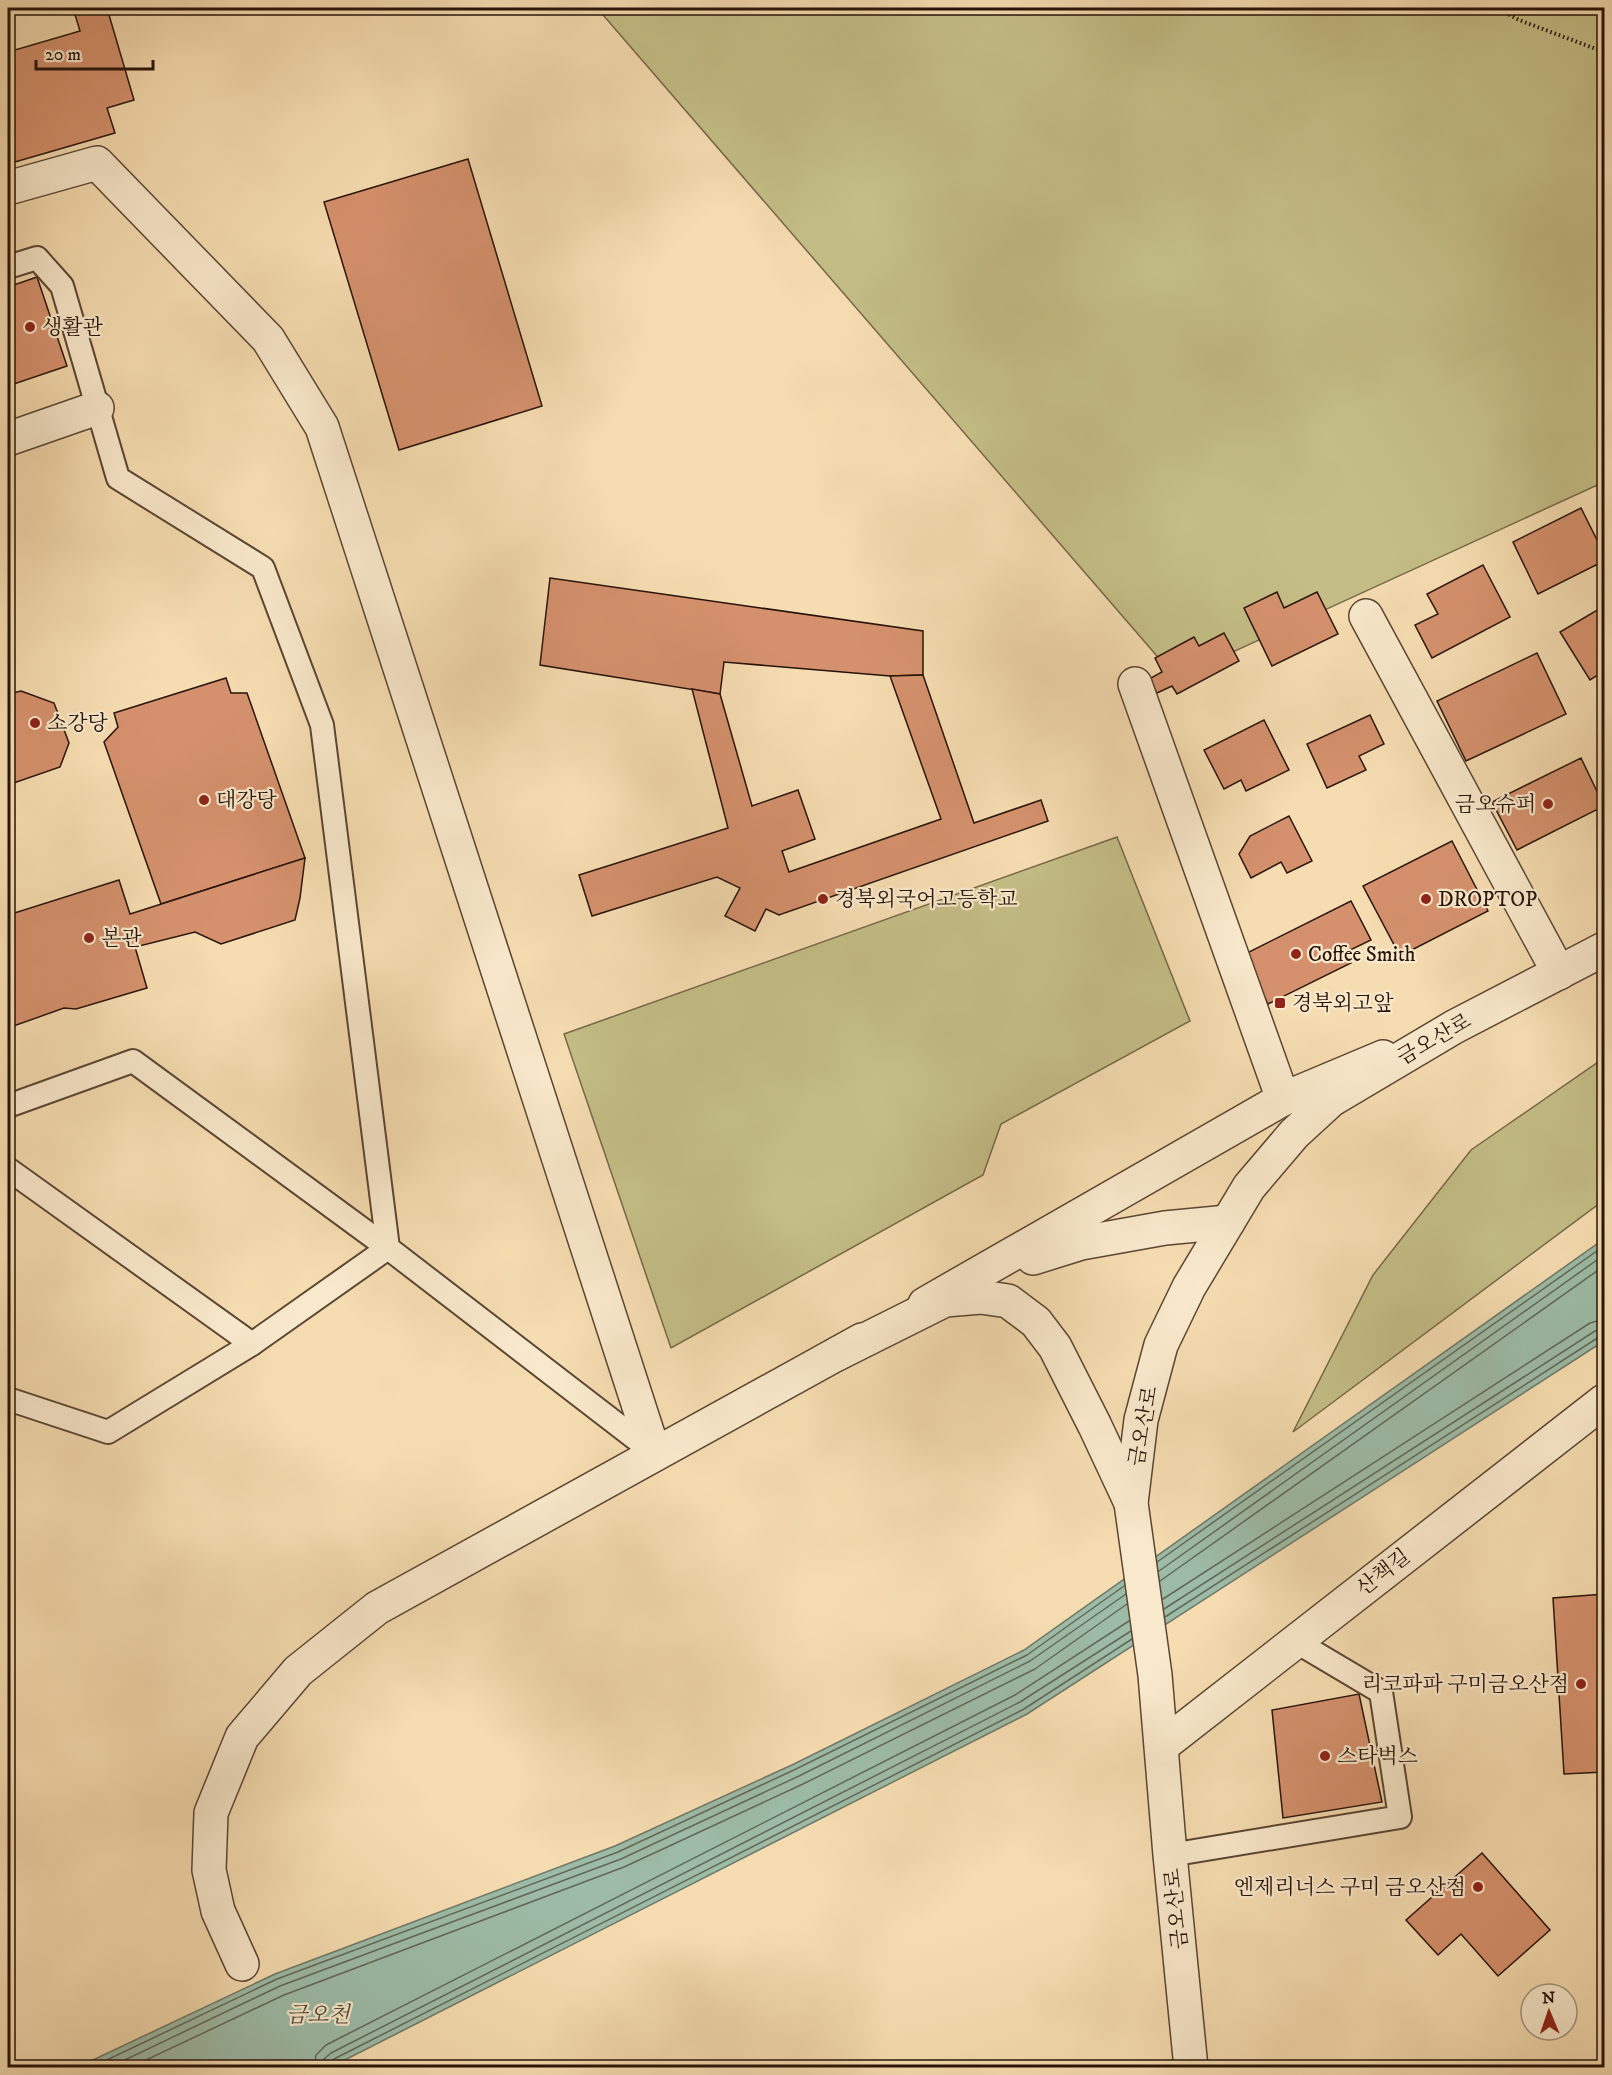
<svg xmlns="http://www.w3.org/2000/svg" width="1612" height="2075" font-family="'IM FELL DW Pica','Noto Serif KR',serif">
	<style>
		.green { fill: #c4be86; stroke: #766848; stroke-width: 1.5 }
		.water { fill: #9dbca8; stroke: #6e7868; stroke-width: 1.5 }
		.lines { fill: none; stroke-linecap: round; stroke-linejoin: round }
		.shore { stroke: #626858; stroke-width: 1.5 }
		.building { fill: #d5916d; stroke: #271309; stroke-width: 1.5 }
		.service-casing { stroke: #5b4633; stroke-width: 26 }
		.minor-casing { stroke: #5b4633; stroke-width: 36 }
		.tertiary-casing { stroke: #5b4633; stroke-width: 36 }
		.path { stroke: #271309; stroke-width: 4; stroke-dasharray: 1.5 3; stroke-linecap: butt }
		.service { stroke: #f9e9cc; stroke-width: 22 }
		.minor { stroke: #f9e9cc; stroke-width: 33 }
		.tertiary { stroke: #f9e9cc; stroke-width: 33 }
		.poi-dot { fill: #8f2418; stroke: #f9e9cc; stroke-width: 2 }
		.labels { text-anchor: middle; stroke-width: 4.5; stroke-linejoin: round; paint-order: stroke }
		.poi-label { font-size: 21px; fill: #271309; stroke: #f9e9cc; text-anchor: start }
		.street-label { font-size: 21px; fill: #271309; stroke: #f9e9cc }
		.water-label { font-size: 22px; font-style: italic; fill: #504e41; stroke: #f9e9cc }
	</style>
	<rect width="100%" height="100%" fill="#f6ddb1"/>
	<filter id="stains"><feTurbulence type="fractalNoise" baseFrequency=".00333" numOctaves="4"/><feColorMatrix values="0 0 0 0 .2 0 0 0 0 .09 0 0 0 0 .02 0 0 0 .5 -.17"/></filter>
	<radialGradient id="worn" r=".72"><stop offset=".6" stop-color="#630" stop-opacity="0"/><stop offset="1" stop-color="#630" stop-opacity=".3"/></radialGradient>
	<g class="green">
		<polygon points="597,8 1604,8 1604,482 1176,678"/>
		<polygon points="1117,837 1190,1021 1001,1124 983,1175 671,1348 564,1034"/>
		<polygon points="1604,1058 1604,1200 1293,1432 1373,1275 1471,1150"/>
	</g>
	<polygon class="water" points="1604,1239 1604,1341 1027,1714 331,2067 76,2068 275,1974 615,1846 794,1764 1024,1650"/>
	<g class="lines">
		<g class="shore">
			<polyline points="1157,1562 1604,1246"/>
			<polyline points="1159,1571 1604,1255"/>
			<polyline points="1160,1581 1604,1266"/>
			<polyline points="1163,1599 1590,1323 1604,1319"/>
			<polyline points="1164,1609 1595,1331 1604,1328"/>
			<polyline points="1165,1617 1599,1337 1604,1336"/>
			<polyline points="90,2068 277,1979 618,1852 796,1769 1027,1655 1124,1586"/>
			<polyline points="108,2068 280,1986 621,1859 799,1776 1030,1661 1126,1594"/>
			<polyline points="129,2068 284,1995 624,1867 803,1784 1035,1669 1127,1604"/>
			<polyline points="314,2068 316,2055 326,2045 1015,1695 1129,1621"/>
			<polyline points="323,2068 324,2059 331,2053 1020,1702 1131,1631"/>
			<polyline points="330,2068 331,2063 334,2059 1024,1709 1132,1639"/>
		</g>
	</g>
	<g class="building">
		<polygon points="73,8 107,8 134,100 107,108 115,133 8,164 8,52 80,31"/>
		<polygon points="468,159 542,406 399,450 324,202"/>
		<polygon points="37,277 67,366 8,386 8,287"/>
		<polygon points="1581,508 1604,554 1604,561 1538,594 1513,542"/>
		<polygon points="1483,565 1510,617 1432,658 1415,625 1438,614 1427,594"/>
		<polygon points="550,578 923,631 923,675 890,676 724,662 720,694 540,665"/>
		<polygon points="1277,592 1284,608 1317,592 1338,634 1272,666 1244,608"/>
		<polygon points="1604,606 1604,671 1590,680 1560,632"/>
		<polygon points="1224,633 1239,661 1177,694 1172,686 1157,693 1149,679 1162,672 1155,658 1194,637 1199,646"/>
		<polygon points="1537,653 1566,714 1466,761 1437,701"/>
		<polygon points="923,675 974,823 1041,800 1048,821 779,915 766,909 755,931 725,916 740,888 717,877 592,916 579,875 728,828 692,689 720,694 752,806 798,790 815,839 782,851 789,872 941,819 890,676"/>
		<polygon points="226,678 231,693 247,693 305,858 161,904 104,742 118,727 114,713"/>
		<polygon points="21,691 54,703 69,743 60,767 8,785 8,694"/>
		<polygon points="1370,715 1384,744 1359,756 1366,770 1327,788 1307,744"/>
		<polygon points="1264,720 1289,770 1246,791 1241,780 1224,789 1204,750"/>
		<polygon points="1581,758 1604,806 1517,850 1492,802"/>
		<polygon points="1289,816 1312,861 1287,873 1281,862 1251,878 1239,854 1250,836"/>
		<polygon points="1452,841 1488,911 1400,956 1363,886"/>
		<polygon points="305,858 300,898 295,920 221,944 195,932 135,947 147,988 76,1009 64,1008 8,1028 8,915 119,880 130,914"/>
		<polygon points="1351,901 1371,940 1346,952 1351,963 1268,1004 1243,955"/>
		<polygon points="1604,1594 1604,1772 1564,1774 1553,1598"/>
		<polygon points="1359,1694 1382,1802 1283,1818 1272,1710"/>
		<polygon points="1482,1853 1550,1930 1498,1976 1461,1934 1438,1955 1406,1920"/>
	</g>
	<g class="lines">
		<g class="service-casing">
			<g id="service">
				<polyline points="8,267 37,258 62,286 118,478 263,568 322,725 388,1248 653,1452"/>
				<polyline points="8,1106 133,1061 388,1248 252,1344 108,1432 8,1399"/>
				<polyline points="8,1169 252,1344"/>
				<polyline points="1170,1855 1400,1817 1381,1692 1295,1641"/>
			</g>
		</g>
		<g class="minor-casing">
			<g id="minor">
				<polyline points="8,188 97,163 268,339 322,427 654,1453"/>
				<polyline points="8,439 97,408"/>
				<polyline points="1366,616 1559,973"/>
				<polyline points="1135,684 1283,1099"/>
				<polyline points="1033,1258 1081,1243 1165,1228 1228,1222"/>
				<polyline points="925,1304 1283,1099 1383,1057"/>
				<polyline points="1163,1745 1604,1401"/>
				<polyline points="242,1964 218,1911 209,1870 211,1813 242,1737 298,1671 377,1608 862,1340"/>
			</g>
		</g>
		<g class="tertiary-casing">
			<g id="tertiary">
				<polyline points="837,1354 945,1300 981,1297 1008,1301 1036,1322 1055,1347 1095,1426 1131,1503"/>
				<polyline points="1191,2068 1170,1855 1155,1675 1131,1503 1141,1420 1161,1345 1189,1287 1249,1187 1294,1134 1331,1100 1454,1027 1604,949"/>
			</g>
		</g>
		<polyline class="path" points="1497,8 1519,20 1604,52"/>
		<use href="#service" class="service"/>
		<use href="#minor" class="minor"/>
		<use href="#tertiary" class="tertiary"/>
	</g>
	<g class="poi-dot">
		<circle cx="30" cy="327" r="6"/>
		<circle cx="35" cy="723" r="6"/>
		<circle cx="204" cy="800" r="6"/>
		<circle cx="1548" cy="804" r="6"/>
		<circle cx="823" cy="899" r="6"/>
		<circle cx="1426" cy="899" r="6"/>
		<circle cx="89" cy="938" r="6"/>
		<circle cx="1296" cy="954" r="6"/>
		<rect x="1274" y="997" width="12" height="12" rx="3"/>
		<circle cx="1581" cy="1684" r="6"/>
		<circle cx="1325" cy="1756" r="6"/>
		<circle cx="1478" cy="1887" r="6"/>
	</g>
	<g class="labels">
		<g class="poi-label">
			<text x="42" y="334">생활관</text>
			<text x="47" y="730">소강당</text>
			<text x="216" y="807">대강당</text>
			<text x="1536" y="811" text-anchor="end">금오슈퍼</text>
			<text x="835" y="906">경북외국어고등학교</text>
			<text x="1438" y="906">DROPTOP</text>
			<text x="101" y="945">본관</text>
			<text x="1308" y="961">Coffee Smith</text>
			<text x="1292" y="1010">경북외고앞</text>
			<text x="1569" y="1691" text-anchor="end">리코파파 구미금오산점</text>
			<text x="1337" y="1763">스타벅스</text>
			<text x="1466" y="1894" text-anchor="end">엔제리너스 구미 금오산점</text>
		</g>
		<g class="street-label">
			<text transform="translate(1434 1039) rotate(-30)" y="7">금오산로</text>
			<text transform="translate(1143 1426) rotate(-80)" y="7">금오산로</text>
			<text transform="translate(1383 1572) rotate(-38)" y="7">산책길</text>
			<text transform="translate(1176 1909) rotate(-96)" y="7">금오산로</text>
		</g>
		<g class="water-label">
			<text x="318" y="2022">금오천</text>
		</g>
	</g>
	<rect width="1612" height="2075" fill="none" stroke="#f6ddb1" stroke-width="30"/>
	<rect x="9" y="9" width="1594" height="2057" fill="none" stroke="#271309" stroke-width="3"/>
	<rect x="15" y="15" width="1582" height="2045" fill="none" stroke="#271309" stroke-width="1.5"/>
	<g transform="translate(1549 2012) rotate(358)"><circle r="28" fill="#f9e9cc" stroke="#a5937e" stroke-width="1.5"/>
	<path d="M0-4.5L10 22L0 15L-10 22Z" fill="#8f2418"/>
	<text y="-9" font-size="16" font-weight="bold" text-anchor="middle" fill="#271309">N</text>
	</g>
	<path d="M36 60v9h117v-9" fill="none" stroke="#271309" stroke-width="3"/>
	<text x="45" y="60" font-size="18" fill="#271309" stroke="#f9e9cc" stroke-width="4.5" paint-order="stroke">20 m</text>
	<rect width="100%" height="100%" filter="url(#stains)"/>
	<rect width="100%" height="100%" fill="url(#worn)"/>
</svg>
